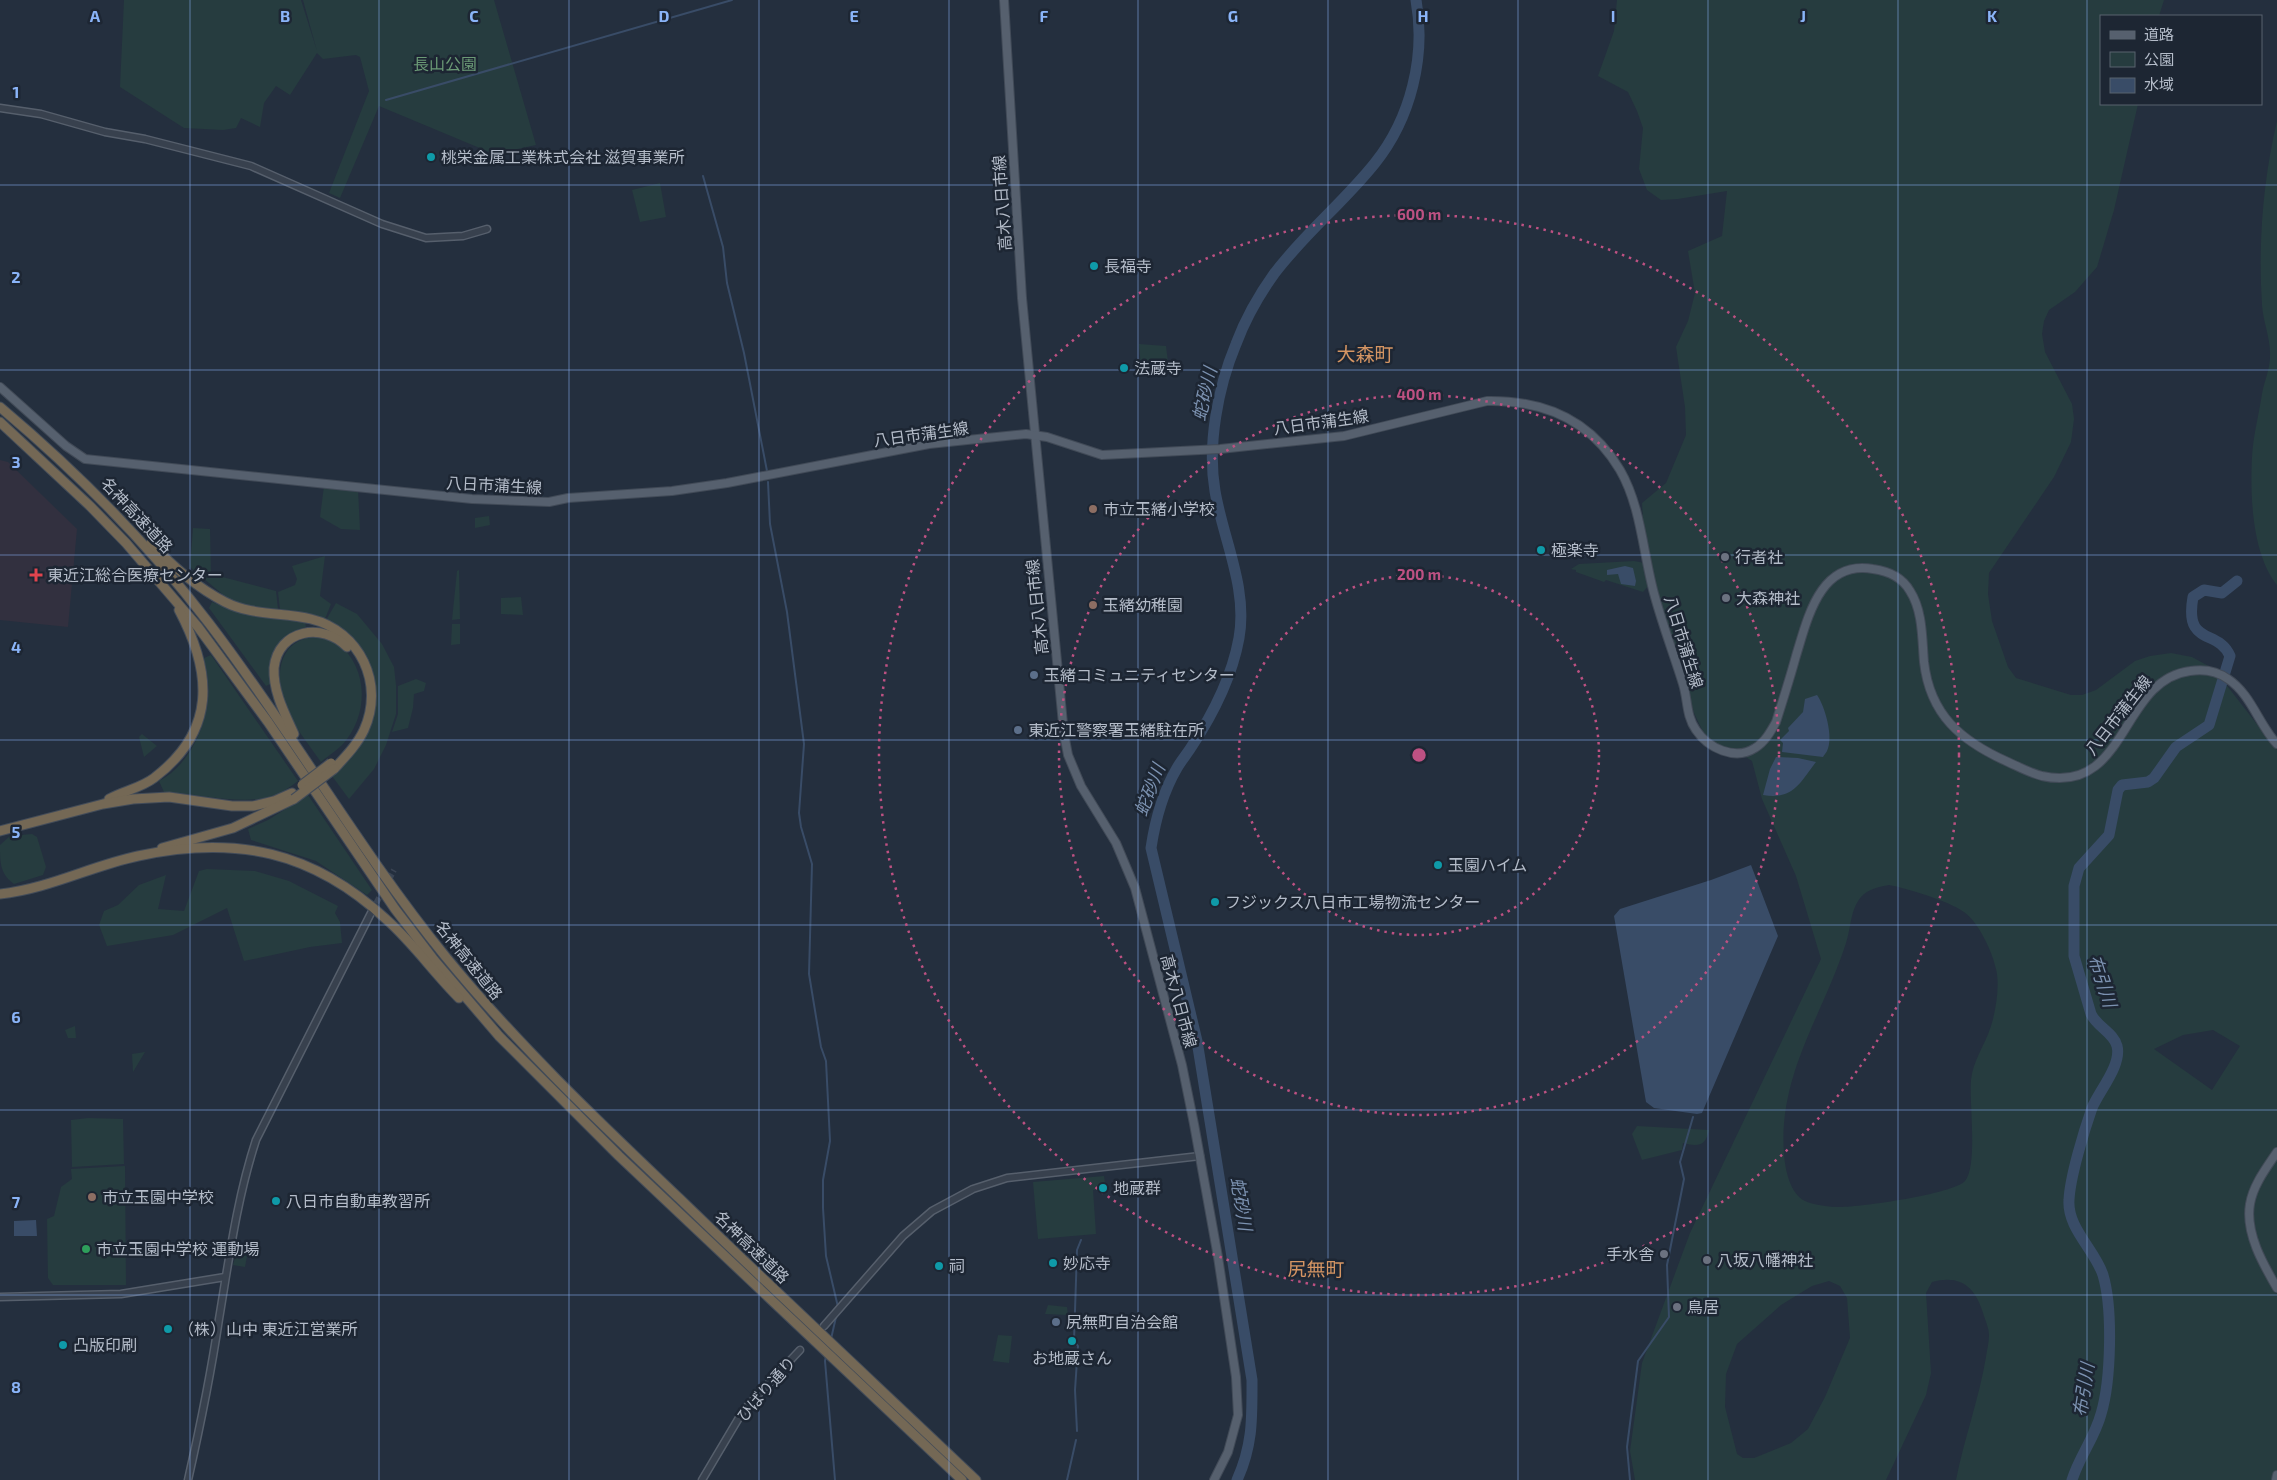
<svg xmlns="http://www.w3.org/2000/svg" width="2277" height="1480" font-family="'Exo 2','Noto Sans JP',sans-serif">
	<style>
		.medical { fill: #32303f }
		.green { fill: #263c3f; fill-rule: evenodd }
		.water { fill: #394c67 }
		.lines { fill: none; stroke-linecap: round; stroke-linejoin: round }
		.stream { stroke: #394c67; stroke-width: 2 }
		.river { stroke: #394c67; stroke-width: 11 }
		.minor-tunnel { stroke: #3a4453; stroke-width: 6; stroke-dasharray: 6 3; stroke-linecap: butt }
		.minor-casing { stroke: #565f6c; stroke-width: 9 }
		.major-casing { stroke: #414a57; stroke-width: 10 }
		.highway-casing { stroke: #434c59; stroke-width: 11 }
		.minor { stroke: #38414e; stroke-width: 6 }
		.major { stroke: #56606e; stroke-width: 8 }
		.highway { stroke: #746855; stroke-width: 9 }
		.highway-bridge-casing { stroke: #434c59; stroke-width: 11; stroke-linecap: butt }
		.highway-bridge { stroke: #746855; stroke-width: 9 }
		.grid { fill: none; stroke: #8ab4f8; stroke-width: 1; stroke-opacity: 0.55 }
		.ring { fill: none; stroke: #bd5182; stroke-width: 2.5; stroke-dasharray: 2.5 5 }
		.culture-dot { fill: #0f9aa8; stroke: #1d2633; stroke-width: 2 }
		.education-dot { fill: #8d6e63; stroke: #1d2633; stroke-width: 2 }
		.worship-dot { fill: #6b7280; stroke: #1d2633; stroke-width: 2 }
		.health-dot { fill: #e0444e; stroke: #1d2633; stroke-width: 2 }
		.service-dot { fill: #5c6f8a; stroke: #1d2633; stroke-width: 2 }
		.leisure-dot { fill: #2e9e5b; stroke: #1d2633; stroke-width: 2 }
		.labels { text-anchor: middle; stroke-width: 5; stroke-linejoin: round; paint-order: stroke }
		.park-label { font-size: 16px; fill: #6b9a76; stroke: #1d2633 }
		.poi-label { font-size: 16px; fill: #b4bcc9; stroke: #1d2633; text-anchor: start }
		.street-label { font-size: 16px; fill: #b4bcc9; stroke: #1d2633 }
		.water-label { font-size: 18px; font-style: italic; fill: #7c92b1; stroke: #1d2633 }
		.quarter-label { font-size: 19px; fill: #d59563; stroke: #1d2633 }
		.grid-label { font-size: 16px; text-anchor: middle; font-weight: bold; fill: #8ab4f8; stroke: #1d2633; stroke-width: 5; stroke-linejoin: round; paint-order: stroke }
		.centre { fill: #bd5182; stroke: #1d2633; stroke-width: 2.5 }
		.ring-label { font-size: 15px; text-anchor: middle; font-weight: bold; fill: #bd5182; stroke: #1d2633; stroke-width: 5; stroke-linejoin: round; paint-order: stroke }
	</style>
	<rect width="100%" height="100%" fill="#242f3e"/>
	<polygon class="medical" points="0,460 8,462 77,529 68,627 0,620"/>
	<g class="green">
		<polygon points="124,0 301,0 317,51 303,0 494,0 536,145 494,154 379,106 340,198 329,193 369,91 360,57 356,55 323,59 317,53 290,95 276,86 264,103 260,127 241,118 236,128 223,130 184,128 120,87"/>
		<path d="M1617,0H2164L2159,16H2101V104H2138L2114,210L2097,267L2075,292L2049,310L2044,321L2042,334L2045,352L2072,404L2074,419L2071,442L2054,477L1989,573L1988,594L1992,621L2008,667L2016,678L2071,695H2082L2096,690L2135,661L2150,656L2171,653L2192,657L2214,669L2277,750V1480H1956C1964,1439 1979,1399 1986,1357C1987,1350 1989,1342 1989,1335C1989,1329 1986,1322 1984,1316C1976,1288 1962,1274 1932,1282L1926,1293L1931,1373L1926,1395L1886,1480H1635L1630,1451L1642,1363L1690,1233L1821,959L1796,876L1762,799L1752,761L1735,750L1723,748L1713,743L1704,734L1694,713L1680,664L1655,598L1644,535L1642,503L1666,483L1686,435L1685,407L1676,347L1688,321L1695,293L1688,251L1722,236L1727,191L1678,199L1661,200L1647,190L1639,169L1643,128L1637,111L1628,92L1598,76L1614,31ZM1889,885C1906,888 1949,901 1964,912C1979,923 1992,951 1996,969C2000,985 1996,1010 1991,1026C1985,1045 1973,1060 1971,1080C1969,1103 1978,1165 1965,1181C1953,1194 1861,1207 1840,1207C1830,1207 1814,1205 1805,1201C1790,1194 1785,1169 1784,1154C1778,1074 1823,1015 1846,943C1851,929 1850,910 1861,897C1868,889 1879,887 1889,885ZM2213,1030L2240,1046L2212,1090L2154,1049L2183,1035ZM1829,1281L1840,1286L1847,1298L1850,1338L1825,1397L1808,1429L1791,1443L1754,1458H1743L1737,1454L1725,1407L1726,1374L1737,1344L1781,1305L1812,1286Z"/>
		<path d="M2277,121V585C2252,554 2250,496 2252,457C2253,436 2259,414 2262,394C2264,382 2270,369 2270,357C2271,339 2263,322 2262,305C2258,244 2263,180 2277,121Z"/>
		<polygon points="660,183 666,217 640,222 632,190"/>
		<polygon points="1139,344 1166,346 1168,362 1141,369"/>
		<polygon points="324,486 358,489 360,530 341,529 320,517"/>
		<polygon points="489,516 490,525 475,528 475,518"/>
		<polygon points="193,528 210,529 211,574 276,591 278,609 249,606 228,599 190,567"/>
		<polygon points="325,556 320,596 331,604 325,619 280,610 278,592 295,585 297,579 292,566"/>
		<polygon points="1634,561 1645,563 1650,584 1643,592 1606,580 1604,582 1576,572 1576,570 1571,569 1579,564"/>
		<polygon points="459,570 460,619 452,620 457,571"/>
		<polygon points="521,597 523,615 501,614 501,598"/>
		<path d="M212,602L235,611L305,622L306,627C276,636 272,656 270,684L266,686L209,608Z"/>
		<path d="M336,603L357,614L382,644L394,667L396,685V714L386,745L374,769L349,799L332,776C362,745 385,706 368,662C364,651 359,642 349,634C343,628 334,624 326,620Z"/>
		<polygon points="452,624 460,624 460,644 451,645"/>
		<path d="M315,636C320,637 329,637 333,640C367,662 370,709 347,739C341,748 329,755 321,762C310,746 295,728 287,710C275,679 275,642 315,636Z"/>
		<path d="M211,655L298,781C290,787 282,793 272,796C244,806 194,793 164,792L159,781C191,765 212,717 208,681C208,674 205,666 204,658Z"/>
		<polygon points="416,679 426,683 424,691 414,694 413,708 408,728 392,732 398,714 398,686"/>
		<polygon points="142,734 157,746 144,757 139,737"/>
		<polygon points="308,795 372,890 367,895 316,861 251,840 248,829 268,820"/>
		<path d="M32,834L37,837L46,867L43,875L14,884C0,874 0,863 0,845L10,836Z"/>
		<polygon points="207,869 255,871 289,881 338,906 335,913 340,922 342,943 310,947 244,961 227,908 173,935 107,946 99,925 104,911 118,905 139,885 166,875 158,909 184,911 199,871"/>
		<polygon points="75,1026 76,1038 68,1038 65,1030"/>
		<polygon points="145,1052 133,1072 132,1054"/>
		<polygon points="88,1118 123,1119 124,1164 72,1167 71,1120"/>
		<path d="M1637,1126L1709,1130C1706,1146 1698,1147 1683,1143L1682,1150L1642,1160L1632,1134Z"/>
		<polygon points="125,1166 126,1285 53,1285 48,1278 47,1219 54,1216 61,1187 72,1179 71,1169"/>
		<polygon points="1104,1176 1106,1190 1093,1190 1096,1234 1038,1239 1033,1182"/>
		<polygon points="248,1251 245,1267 233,1265 235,1258"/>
		<polygon points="1048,1305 1067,1307 1068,1315 1045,1314"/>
		<polygon points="998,1335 1012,1336 1009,1363 993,1361"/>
	</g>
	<g class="water">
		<polygon points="1625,566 1633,568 1636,581 1635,586 1621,584 1618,574 1607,575 1607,570"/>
		<path d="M1817,695C1825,706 1834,738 1827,751C1826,753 1824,755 1823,757L1782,752L1783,743L1780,740L1789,731L1788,728L1803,712L1805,699Z"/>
		<path d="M1776,757L1798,758L1816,762C1799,784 1793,800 1763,795L1770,769Z"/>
		<polygon points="1751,865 1778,936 1702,1113 1697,1114 1654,1108 1646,1102 1614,916 1620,909 1711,880"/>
		<polygon points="36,1220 37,1236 14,1236 14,1221"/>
	</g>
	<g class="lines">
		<g class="stream">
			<polyline points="386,100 732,0"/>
			<polyline points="703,176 723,247 727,283 744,353 767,471"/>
			<polyline points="768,482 770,524 787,612 804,744 799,813 801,827 812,864 809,974 821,1047 826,1061 830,1141 823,1180 823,1208 826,1256 838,1307"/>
			<polyline points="831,1339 836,1317"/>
			<polyline points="826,1356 825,1361 835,1480"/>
			<polyline points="1077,1431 1075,1390 1078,1346 1074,1341 1077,1250 1081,1240"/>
			<polyline points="1067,1480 1076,1440"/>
			<polyline points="1630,1480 1627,1447 1638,1361 1669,1317 1667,1265 1684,1179 1680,1162 1693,1117"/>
		</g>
		<g class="river">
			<path d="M1237,1480C1253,1445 1252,1418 1252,1380L1197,1041L1151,848C1155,821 1163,792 1177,768C1181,761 1186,755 1190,749C1212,716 1232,677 1239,638C1248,588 1223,539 1215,491C1207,445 1218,387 1236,344C1245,320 1259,295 1274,274C1304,234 1344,202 1375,163C1411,118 1426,56 1416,0"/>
			<path d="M2072,1480C2079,1457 2095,1437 2101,1414C2111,1381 2113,1309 2103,1275C2095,1250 2067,1228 2069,1200C2070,1177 2084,1131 2092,1108C2099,1091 2122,1065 2117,1046C2114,1033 2097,1027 2091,1014L2074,956V886L2079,868L2109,835L2118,790L2122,785L2148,782L2154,778L2176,747L2209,725L2230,656C2218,628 2184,647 2193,597L2204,590L2222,593L2237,581"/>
		</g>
		<polyline class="minor-tunnel" points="372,911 394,870"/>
		<g class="minor-casing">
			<g id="minor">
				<polyline points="0,108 41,114 105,132 145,139 251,166 382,224 426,238 463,236 487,229"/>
				<polyline points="0,1297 121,1294 225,1277"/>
				<polyline points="824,1326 903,1236 932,1211 973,1189 1007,1178 1200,1156"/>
				<path d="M188,1480C200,1427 211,1373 219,1319C229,1259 237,1198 256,1140L371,913"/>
				<polyline points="702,1480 743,1411 800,1350"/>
			</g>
		</g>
		<g class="major-casing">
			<g id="major">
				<polyline points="1004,0 1022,298 1064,734 1068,755 1081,786 1116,843 1135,888 1182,1065 1194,1124 1218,1257 1236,1377 1238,1415 1228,1452 1214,1480"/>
				<path d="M0,387L66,446L85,459L472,499L549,502L568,498L672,491L727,483L929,444L1026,434L1047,437L1102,455L1220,449L1344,436L1487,401C1543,400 1590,419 1620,470C1642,508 1643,556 1655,597C1663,626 1674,655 1683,684C1688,700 1686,716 1696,730C1708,748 1735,761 1755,748C1765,742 1771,731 1776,722C1783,700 1790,678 1796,656C1808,617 1820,560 1873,569C1888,571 1902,577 1910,591C1923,611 1922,639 1924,662C1930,715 1961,741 2008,762C2019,767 2030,773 2042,776C2128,795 2120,680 2190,671C2203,669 2217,671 2228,679C2251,694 2259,725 2277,744"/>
				<path d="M2277,1152C2267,1167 2253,1185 2250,1204C2245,1233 2263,1264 2277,1288"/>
				<polyline points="2276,1480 2277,1475"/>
			</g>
		</g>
		<g class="highway-casing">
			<g id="highway">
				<path d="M0,407C77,472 147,542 208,622C291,730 359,850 445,956C516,1043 597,1120 679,1198C777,1293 877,1386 976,1480"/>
				<polyline points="0,422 90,506 126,543 198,627 268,722 395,909 434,960 499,1036 619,1156 962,1480"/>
				<path d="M151,543C172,566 198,588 225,602C252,616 283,612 311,619C360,631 385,684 364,730C357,745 345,757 334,769"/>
				<path d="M294,734C285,714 273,692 274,668C278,629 323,622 347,647"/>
				<path d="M109,799C123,791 141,788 154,778C216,731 213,674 179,610"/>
				<polyline points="0,831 103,804 133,799 169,797 232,806 253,806 274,801 292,793"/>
				<polyline points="162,848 233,828 294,799"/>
				<path d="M0,894C48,889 91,866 138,856C236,835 313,851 387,920C413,943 434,973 459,998"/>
			</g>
		</g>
		<use href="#minor" class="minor"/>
		<use href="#major" class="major"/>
		<use href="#highway" class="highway"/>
		<g class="highway-bridge-casing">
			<g id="highway-bridge">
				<polyline points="302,785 331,763"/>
				<polyline points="294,799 334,769"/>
			</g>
		</g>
		<use href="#highway-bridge" class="highway-bridge"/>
	</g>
	<path class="grid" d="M190,0V1480M379,0V1480M569,0V1480M759,0V1480M949,0V1480M1138,0V1480M1328,0V1480M1518,0V1480M1708,0V1480M1898,0V1480M2087,0V1480M0,185H2277M0,370H2277M0,555H2277M0,740H2277M0,925H2277M0,1110H2277M0,1295H2277"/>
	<g class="ring">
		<circle cx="1419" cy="755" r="180"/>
		<circle cx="1419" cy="755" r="360"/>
		<circle cx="1419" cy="755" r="540"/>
	</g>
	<g class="culture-dot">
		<circle cx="431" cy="157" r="5"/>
		<circle cx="1094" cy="266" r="5"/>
		<circle cx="1124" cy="368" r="5"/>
		<circle cx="1541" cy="550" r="5"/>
		<circle cx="1438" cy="865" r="5"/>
		<circle cx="1215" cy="902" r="5"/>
		<circle cx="1103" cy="1188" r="5"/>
		<circle cx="276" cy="1201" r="5"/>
		<circle cx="1053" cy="1263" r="5"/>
		<circle cx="939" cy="1266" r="5"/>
		<circle cx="168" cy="1329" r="5"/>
		<circle cx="1072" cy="1341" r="5"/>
		<circle cx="63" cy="1345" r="5"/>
	</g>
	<g class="education-dot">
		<circle cx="1093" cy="509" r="5"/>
		<circle cx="1093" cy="605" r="5"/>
		<circle cx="92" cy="1197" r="5"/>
	</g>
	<g class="worship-dot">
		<circle cx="1725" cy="557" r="5"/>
		<circle cx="1726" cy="598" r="5"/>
		<circle cx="1664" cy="1254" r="5"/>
		<circle cx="1707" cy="1260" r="5"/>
		<circle cx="1677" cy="1307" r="5"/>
	</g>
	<path class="health-dot" d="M33.5 567.5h5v5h5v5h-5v5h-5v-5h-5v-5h5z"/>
	<g class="service-dot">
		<circle cx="1034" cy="675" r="5"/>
		<circle cx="1018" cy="730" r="5"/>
		<circle cx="1056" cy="1322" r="5"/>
	</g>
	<circle class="leisure-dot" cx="86" cy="1249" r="5"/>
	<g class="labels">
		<g class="park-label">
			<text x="445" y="70">長山公園</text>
		</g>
		<g class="poi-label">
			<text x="441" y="163">桃栄金属工業株式会社 滋賀事業所</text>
			<text x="1104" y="272">長福寺</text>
			<text x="1134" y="374">法蔵寺</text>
			<text x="1103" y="515">市立玉緒小学校</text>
			<text x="1551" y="556">極楽寺</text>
			<text x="1735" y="563">行者社</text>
			<text x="47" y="581">東近江総合医療センター</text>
			<text x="1736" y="604">大森神社</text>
			<text x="1103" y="611">玉緒幼稚園</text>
			<text x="1044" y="681">玉緒コミュニティセンター</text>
			<text x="1028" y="736">東近江警察署玉緒駐在所</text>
			<text x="1448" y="871">玉園ハイム</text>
			<text x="1225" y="908">フジックス八日市工場物流センター</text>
			<text x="1113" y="1194">地蔵群</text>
			<text x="102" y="1203">市立玉園中学校</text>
			<text x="286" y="1207">八日市自動車教習所</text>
			<text x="96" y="1255">市立玉園中学校 運動場</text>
			<text x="1654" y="1260" text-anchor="end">手水舎</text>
			<text x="1717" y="1266">八坂八幡神社</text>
			<text x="1063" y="1269">妙応寺</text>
			<text x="949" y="1272">祠</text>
			<text x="1687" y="1313">鳥居</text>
			<text x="1066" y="1328">尻無町自治会館</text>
			<text x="178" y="1335">（株）山中 東近江営業所</text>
			<text x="73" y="1351">凸版印刷</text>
			<text x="1072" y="1364" text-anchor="middle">お地蔵さん</text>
		</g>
		<g class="street-label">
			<text transform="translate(1002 203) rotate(-94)" y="6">高木八日市線</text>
			<text transform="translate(1321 422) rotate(-8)" y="6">八日市蒲生線</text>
			<text transform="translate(921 434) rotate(-8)" y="6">八日市蒲生線</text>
			<text transform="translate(494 485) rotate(3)" y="6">八日市蒲生線</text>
			<text transform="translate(137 515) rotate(47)" y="6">名神高速道路</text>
			<text transform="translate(1037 607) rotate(-96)" y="6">高木八日市線</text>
			<text transform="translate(1684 642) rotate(73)" y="6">八日市蒲生線</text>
			<text transform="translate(2118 715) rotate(-52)" y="6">八日市蒲生線</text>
			<text transform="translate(469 960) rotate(51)" y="6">名神高速道路</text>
			<text transform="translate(1179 1001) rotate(75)" y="6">高木八日市線</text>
			<text transform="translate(752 1247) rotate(44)" y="6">名神高速道路</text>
			<text transform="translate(766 1389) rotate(-49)" y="6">ひばり通り</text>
		</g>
		<g class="water-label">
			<text transform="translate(1205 394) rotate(-77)" y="6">蛇砂川</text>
			<text transform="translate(1150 790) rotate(-69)" y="6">蛇砂川</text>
			<text transform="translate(2102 981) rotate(72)" y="6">布引川</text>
			<text transform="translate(1241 1204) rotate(81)" y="6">蛇砂川</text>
			<text transform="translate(2084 1390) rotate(-81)" y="6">布引川</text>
		</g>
		<g class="quarter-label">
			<text x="1365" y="361">大森町</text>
			<text x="1316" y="1276">尻無町</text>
		</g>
	</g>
	<g class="grid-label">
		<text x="95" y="22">A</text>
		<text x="285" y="22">B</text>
		<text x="474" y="22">C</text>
		<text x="664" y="22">D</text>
		<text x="854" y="22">E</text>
		<text x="1044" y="22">F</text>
		<text x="1233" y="22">G</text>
		<text x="1423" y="22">H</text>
		<text x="1613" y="22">I</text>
		<text x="1803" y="22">J</text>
		<text x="1992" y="22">K</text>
		<text x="16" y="98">1</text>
		<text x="16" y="283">2</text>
		<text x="16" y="468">3</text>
		<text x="16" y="653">4</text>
		<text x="16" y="838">5</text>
		<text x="16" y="1023">6</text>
		<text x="16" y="1208">7</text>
		<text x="16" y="1393">8</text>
	</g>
	<circle cx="1419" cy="755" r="8" class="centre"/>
	<g class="ring-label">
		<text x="1419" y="220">600 m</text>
		<text x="1419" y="400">400 m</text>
		<text x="1419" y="580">200 m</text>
	</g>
	<rect x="2100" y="15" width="162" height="90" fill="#1d2633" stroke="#59626f"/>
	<rect x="2110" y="31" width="25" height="8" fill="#56606e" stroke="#59626f"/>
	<text x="2144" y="40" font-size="15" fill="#b4bcc9">道路</text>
	<rect x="2110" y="52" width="25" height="15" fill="#263c3f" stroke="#59626f"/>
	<text x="2144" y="65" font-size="15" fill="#b4bcc9">公園</text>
	<rect x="2110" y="78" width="25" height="15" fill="#394c67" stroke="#59626f"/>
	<text x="2144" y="90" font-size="15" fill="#b4bcc9">水域</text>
</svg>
